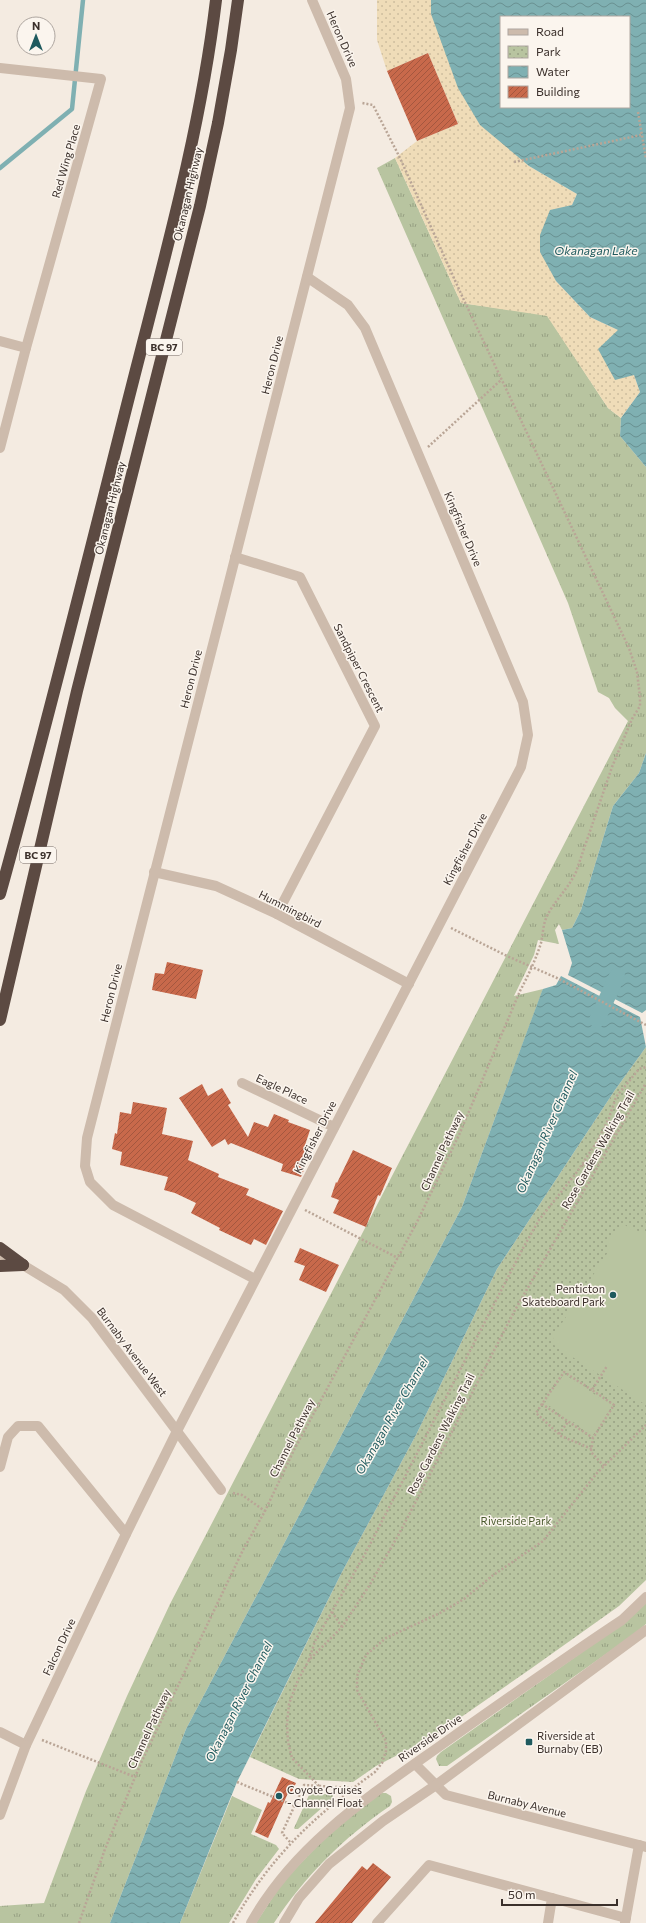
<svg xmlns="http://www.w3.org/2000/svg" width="646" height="1923" font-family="Commissioner,sans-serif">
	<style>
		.grass { fill: url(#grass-tufts) }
		.sand { fill: url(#sand-dots) }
		.park { fill: url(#park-dots) }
		.pitch { fill: #b8c4a0 }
		.water { fill: url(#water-waves); fill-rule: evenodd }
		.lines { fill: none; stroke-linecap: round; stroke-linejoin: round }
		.stream { stroke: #7fb0b2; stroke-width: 4.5 }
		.canal { stroke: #7fb0b2; stroke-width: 16 }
		.building { fill: url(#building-hatch) }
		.path { stroke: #b9a596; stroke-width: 2.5; stroke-dasharray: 2 2; stroke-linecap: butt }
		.minor { stroke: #cdbbac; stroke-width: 10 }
		.highway { stroke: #5c4a42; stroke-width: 12 }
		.poi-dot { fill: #1f5a5e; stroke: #fbf5ee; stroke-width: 1.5 }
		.labels { text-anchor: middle; stroke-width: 3; stroke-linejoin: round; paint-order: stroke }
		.shield { fill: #fbf5ee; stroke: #756b66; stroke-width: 1 }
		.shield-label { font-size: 10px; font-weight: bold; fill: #3b302b }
		.street-label { font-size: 11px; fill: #3b302b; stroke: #fbf5ee }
		.poi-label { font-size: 11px; fill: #3b302b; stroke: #fbf5ee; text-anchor: start }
		.park-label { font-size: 11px; fill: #4a5a2e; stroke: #fbf5ee }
		.water-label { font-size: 12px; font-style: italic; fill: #1f5a5e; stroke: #fbf5ee }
	</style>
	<defs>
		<pattern id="grass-tufts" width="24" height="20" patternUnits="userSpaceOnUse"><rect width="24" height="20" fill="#b8c4a0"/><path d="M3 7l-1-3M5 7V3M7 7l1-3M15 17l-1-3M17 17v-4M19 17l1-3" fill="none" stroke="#97a083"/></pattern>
		<pattern id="sand-dots" width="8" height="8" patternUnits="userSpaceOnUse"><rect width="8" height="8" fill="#efdcb8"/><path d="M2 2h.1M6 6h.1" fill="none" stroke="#cebd9e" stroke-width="1.8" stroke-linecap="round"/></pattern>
		<pattern id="park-dots" width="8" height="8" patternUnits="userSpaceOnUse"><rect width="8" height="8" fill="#b8c4a0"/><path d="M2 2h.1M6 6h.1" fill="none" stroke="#97a083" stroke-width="1.8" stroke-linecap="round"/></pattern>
		<pattern id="water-waves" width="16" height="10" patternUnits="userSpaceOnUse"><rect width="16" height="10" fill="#7fb0b2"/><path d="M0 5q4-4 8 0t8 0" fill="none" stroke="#699091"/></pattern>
		<pattern id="building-hatch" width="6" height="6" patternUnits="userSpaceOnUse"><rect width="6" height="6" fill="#c8694b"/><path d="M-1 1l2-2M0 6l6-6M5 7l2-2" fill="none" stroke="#a4573f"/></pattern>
	</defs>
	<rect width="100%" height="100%" fill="#f4ebe1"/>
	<g class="grass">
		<polygon points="395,158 461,303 547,315 608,408 621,418 620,436 646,467 646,753 639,773 613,806 581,910 572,928 562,930 559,924 555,930 559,944 538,940 534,955 514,996 543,989 462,1207 186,1729 110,1923 0,1923 0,1906 44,1903 86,1791 127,1696 170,1604 628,721 615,708 609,698 598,692 568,603 377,168"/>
		<polygon points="646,1603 646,1624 633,1635 447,1766 439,1766 436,1759 437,1756 441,1752 612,1631"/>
		<polygon points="313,1793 333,1795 333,1798 298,1829 295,1829 294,1828 309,1795"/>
		<path d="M381,1793H386L391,1796L392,1802L390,1806C343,1838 305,1876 274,1923H256L282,1883L340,1822Z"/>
		<polygon points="232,1796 262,1810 251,1834 276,1845 279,1849 256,1879 229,1923 180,1923"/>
	</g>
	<polygon class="sand" points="377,0 431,0 431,14 529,166 577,194 572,205 556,281 590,317 618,330 640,392 621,418 608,408 547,316 461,303 395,158 417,141 458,124 428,53 387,71 377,40"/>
	<polygon class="park" points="646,1047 646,1580 619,1606 529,1670 431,1738 376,1766 353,1782 299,1779 250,1757 341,1574 416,1435 497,1269 615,1090"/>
	<g class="pitch">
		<polygon points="625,1225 632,1230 646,1232 646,1405 554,1345 553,1337 608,1252 608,1240 616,1230"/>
		<polygon points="564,1374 612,1406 593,1435 545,1403"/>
	</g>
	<g class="water">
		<path d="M431,0H646V467L620,436L621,418L640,392L634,375L615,380L598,349L618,330L590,317L556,281L540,252V235L550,210L572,205L577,194L529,166L480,125L458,88L431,14ZM501,17H629V107H501Z"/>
		<polygon points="646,753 646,1010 642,1013 568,975 572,963 562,930 572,928 581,910 613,806 639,773"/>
		<polygon points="561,976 640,1017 646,1047 615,1090 497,1269 416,1435 341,1574 237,1782 180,1923 110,1923 186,1729 462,1207 542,991 543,989 556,985"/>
	</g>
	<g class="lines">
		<polyline class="stream" points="0,168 72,109 83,0"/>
		<polyline class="canal" points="597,1020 617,976"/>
	</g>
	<g class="building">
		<polygon points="428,53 458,124 417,141 387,71"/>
		<polygon points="167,962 203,970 196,999 152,990 155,973 164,974"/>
		<polygon points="202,1084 208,1096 222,1088 231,1103 228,1105 248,1137 254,1122 268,1127 274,1114 289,1120 288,1122 310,1130 305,1145 313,1148 301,1177 281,1171 283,1164 231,1143 228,1145 225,1139 212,1147 179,1098"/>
		<polygon points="133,1102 167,1108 162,1134 193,1141 188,1160 219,1174 218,1177 249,1189 246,1195 283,1211 266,1245 254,1239 251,1245 219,1230 220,1228 191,1213 196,1203 175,1193 164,1190 168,1177 120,1165 122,1152 112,1149 115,1133 117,1134 120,1112 131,1114"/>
		<polygon points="353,1150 392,1168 380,1196 378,1195 366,1227 333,1213 339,1200 331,1197 336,1182 337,1183"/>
		<polygon points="300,1248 339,1265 326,1292 299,1280 305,1266 294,1262"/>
		<polygon points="282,1777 296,1783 291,1794 288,1793 268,1838 255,1832 268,1802 270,1803"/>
		<polygon points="373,1863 391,1877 352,1923 315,1923 362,1866 367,1870"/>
	</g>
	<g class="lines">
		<g class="path">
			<polyline points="638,112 646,159"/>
			<polyline points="514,162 641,135"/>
			<polyline points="428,447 501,380"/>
			<polyline points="451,928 507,956 557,978 646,1025"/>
			<polyline points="598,1139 617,1132"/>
			<polyline points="582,1165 599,1164"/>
			<polyline points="305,1210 398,1258"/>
			<polyline points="592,1390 564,1372 542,1404 593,1438"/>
			<polyline points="542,1404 536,1413 561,1436 592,1449"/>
			<polyline points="559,1434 568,1422"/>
			<polyline points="604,1466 591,1452 593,1438 614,1405 592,1390 607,1366"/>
			<polyline points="233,1493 242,1495 265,1511"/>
			<polyline points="332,1612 342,1627"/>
			<polyline points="309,1660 315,1641 365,1554 522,1250 539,1220 577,1172 598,1140 609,1118 616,1097 639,1069 646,1067"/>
			<polyline points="42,1740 135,1777"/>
			<polyline points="237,1782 295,1806"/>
			<polyline points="319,1786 292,1758 288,1742 287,1724 289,1704 298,1680 309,1660 342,1627 369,1586 399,1534 515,1310 646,1083"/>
			<polyline points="290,1842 282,1833 304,1785 352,1788"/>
			<path d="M79,1923L105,1849L141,1763L243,1550L265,1511L294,1450L417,1222L459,1135L520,991C528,976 536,959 541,943C543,934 543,924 547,916C555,900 568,889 576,872L612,767L632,719L640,706V697L637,672L629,648L462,296L400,158L373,105L362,103"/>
			<path d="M233,1923C270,1857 314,1816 375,1772L382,1763L386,1751V1741L357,1690V1676L366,1655L386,1638L440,1613L464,1599L492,1576L543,1541L597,1473L646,1425"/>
		</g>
		<g class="minor">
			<polyline points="0,68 101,79 26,348 0,448"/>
			<polyline points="0,341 26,348"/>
			<polyline points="235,557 300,577 375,726 277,914"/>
			<polyline points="154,872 216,886 277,914 409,984"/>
			<polyline points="242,1083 334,1127"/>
			<polyline points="0,1259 23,1265 64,1290 92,1318 221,1490"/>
			<polyline points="255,1279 113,1205 90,1182 85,1166 87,1138 350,108 346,79 312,0"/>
			<polyline points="0,1467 8,1437 18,1426 38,1426 126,1534"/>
			<polyline points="0,1732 26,1745 126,1534 177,1431 521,767 528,735 523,702 365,328 348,305 307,277"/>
			<polyline points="415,1764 446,1795 646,1847"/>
			<polyline points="0,1815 26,1745"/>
			<polyline points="552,1898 626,1918"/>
			<path d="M251,1923C296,1842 374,1793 447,1741C505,1700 563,1659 622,1620L646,1597"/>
			<polyline points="284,1923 299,1898 329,1864 383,1821 436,1785 646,1630"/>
			<polyline points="377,1923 429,1865 552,1898 548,1923"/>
			<polyline points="625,1923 639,1845"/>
		</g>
		<g class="highway">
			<path d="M0,894C46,729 87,563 129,397C162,266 200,135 216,0"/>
			<polyline points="0,1020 77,691 200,206 218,123 231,50 238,0"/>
			<polyline points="0,1248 23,1265"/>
			<polyline points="0,1266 23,1265"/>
		</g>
	</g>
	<g class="poi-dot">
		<circle cx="613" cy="1295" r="4"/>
		<rect x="525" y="1738" width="8" height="8" rx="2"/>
		<circle cx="279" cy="1796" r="4"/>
	</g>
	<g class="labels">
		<g class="shield">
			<rect x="146" y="339" width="36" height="16" rx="3"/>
			<rect x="20" y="847" width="36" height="16" rx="3"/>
		</g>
		<g class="shield-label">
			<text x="164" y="351">BC 97</text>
			<text x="38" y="859">BC 97</text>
		</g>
		<g class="street-label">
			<text transform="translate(342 39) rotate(66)" y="4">Heron Drive</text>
			<text transform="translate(66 161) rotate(-74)" y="4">Red Wing Place</text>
			<text transform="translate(188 194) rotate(-77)" y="4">Okanagan Highway</text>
			<text transform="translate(272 365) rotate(-76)" y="4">Heron Drive</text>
			<text transform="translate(110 508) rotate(-76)" y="4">Okanagan Highway</text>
			<text transform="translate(463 529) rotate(67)" y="4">Kingfisher Drive</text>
			<text transform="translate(359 668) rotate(63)" y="4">Sandpiper Crescent</text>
			<text transform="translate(191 679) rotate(-76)" y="4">Heron Drive</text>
			<text transform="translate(465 849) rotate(-62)" y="4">Kingfisher Drive</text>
			<text transform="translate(290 909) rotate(27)" y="4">Hummingbird</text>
			<text transform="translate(111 993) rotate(-76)" y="4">Heron Drive</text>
			<text transform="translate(282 1089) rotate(25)" y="4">Eagle Place</text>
			<text transform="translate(315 1137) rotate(-63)" y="4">Kingfisher Drive</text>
			<text transform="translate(598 1150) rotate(-60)" y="4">Rose Gardens Walking Trail</text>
			<text transform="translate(442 1151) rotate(-65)" y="4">Channel Pathway</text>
			<text transform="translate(132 1352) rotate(53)" y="4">Burnaby Avenue West</text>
			<text transform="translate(441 1434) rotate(-63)" y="4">Rose Gardens Walking Trail</text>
			<text transform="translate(292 1438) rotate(-63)" y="4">Channel Pathway</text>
			<text transform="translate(59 1647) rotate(-65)" y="4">Falcon Drive</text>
			<text transform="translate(149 1729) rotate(-65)" y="4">Channel Pathway</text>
			<text transform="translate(430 1738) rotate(-35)" y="4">Riverside Drive</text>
			<text transform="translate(527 1804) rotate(14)" y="4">Burnaby Avenue</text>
		</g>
		<g class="poi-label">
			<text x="605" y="1293" text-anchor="end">Penticton<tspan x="605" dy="13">Skateboard Park</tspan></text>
			<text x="537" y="1740">Riverside at<tspan x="537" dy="13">Burnaby (EB)</tspan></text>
			<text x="287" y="1794">Coyote Cruises<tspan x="287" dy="13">- Channel Float</tspan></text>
		</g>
		<g class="park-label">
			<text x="516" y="1525">Riverside Park</text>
		</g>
		<g class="water-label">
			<text x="596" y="255">Okanagan Lake</text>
			<text transform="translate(547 1132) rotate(-66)" y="4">Okanagan River Channel</text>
			<text transform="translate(392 1416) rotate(-60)" y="4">Okanagan River Channel</text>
			<text transform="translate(239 1702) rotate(-63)" y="4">Okanagan River Channel</text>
		</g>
	</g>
	<rect x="500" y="16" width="130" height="92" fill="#fbf5ee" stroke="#aea6a0"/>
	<rect x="508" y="29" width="20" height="6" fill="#cdbbac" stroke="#aea6a0"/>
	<text x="536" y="36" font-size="12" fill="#3b302b">Road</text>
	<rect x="508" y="46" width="20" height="12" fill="url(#park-dots)" stroke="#aea6a0"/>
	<text x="536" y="56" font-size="12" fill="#3b302b">Park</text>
	<rect x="508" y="66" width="20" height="12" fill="url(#water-waves)" stroke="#aea6a0"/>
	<text x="536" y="76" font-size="12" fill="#3b302b">Water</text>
	<rect x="508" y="86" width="20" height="12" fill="url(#building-hatch)" stroke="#aea6a0"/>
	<text x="536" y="96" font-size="12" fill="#3b302b">Building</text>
	<g transform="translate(36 36)"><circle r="19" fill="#fbf5ee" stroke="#aea6a0"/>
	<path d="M0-3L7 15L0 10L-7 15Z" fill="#1f5a5e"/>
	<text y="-6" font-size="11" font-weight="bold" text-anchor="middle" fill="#3b302b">N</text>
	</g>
	<path d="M502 1899v6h115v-6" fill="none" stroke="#3b302b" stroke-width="2"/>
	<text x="508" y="1899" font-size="12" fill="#3b302b" stroke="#fbf5ee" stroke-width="3" paint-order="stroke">50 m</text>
</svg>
